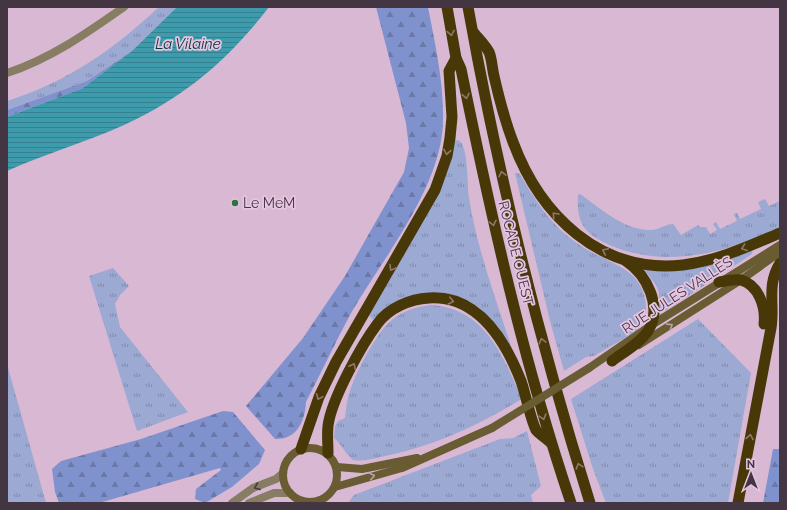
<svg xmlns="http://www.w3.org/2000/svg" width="787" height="510" font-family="Raleway,sans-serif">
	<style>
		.grass { fill: url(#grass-tufts) }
		.forest { fill: url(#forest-firs) }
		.water { fill: url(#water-rules) }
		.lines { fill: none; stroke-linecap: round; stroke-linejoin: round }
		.tertiary { stroke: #877d62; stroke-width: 8 }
		.secondary { stroke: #695b32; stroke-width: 8 }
		.trunk { stroke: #483808; stroke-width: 11 }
		.secondary-bridge { stroke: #695b32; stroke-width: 8 }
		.oneway { stroke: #8f776a }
		.oneway2 { stroke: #baa0a4 }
		.oneway3 { stroke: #463a44 }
		.poi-dot { fill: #2b7542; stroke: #e6c5e1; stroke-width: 1.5 }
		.labels { text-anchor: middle; stroke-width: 3.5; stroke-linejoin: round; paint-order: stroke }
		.poi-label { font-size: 14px; fill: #433642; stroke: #e6c5e1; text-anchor: start }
		.street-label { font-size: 14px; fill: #433642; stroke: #e6c5e1 }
		.water-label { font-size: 15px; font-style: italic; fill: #07353c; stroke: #e6c5e1 }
	</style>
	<defs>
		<pattern id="grass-tufts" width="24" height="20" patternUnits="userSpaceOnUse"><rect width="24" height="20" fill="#9ca9d2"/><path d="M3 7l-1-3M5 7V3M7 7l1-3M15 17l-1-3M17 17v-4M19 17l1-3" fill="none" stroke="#818aac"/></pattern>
		<pattern id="forest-firs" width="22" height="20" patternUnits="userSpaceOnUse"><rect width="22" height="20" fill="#8092cd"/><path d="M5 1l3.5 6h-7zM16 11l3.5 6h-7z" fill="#6a78a8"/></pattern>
		<pattern id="water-rules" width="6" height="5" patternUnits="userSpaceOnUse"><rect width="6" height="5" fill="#3d9bac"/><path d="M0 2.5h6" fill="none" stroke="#357f8e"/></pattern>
	</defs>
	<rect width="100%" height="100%" fill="#d9b8d4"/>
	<g class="grass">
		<path d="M159,7H177L132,51L87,81L7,110V101C67,82 113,50 159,7Z"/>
		<path d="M458,140C469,144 467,187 469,198C477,249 496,299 512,349L508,345L499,328L478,307L470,302L447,295L382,312L373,320L368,314L455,141Z"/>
		<path d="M515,173H519C534,198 549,223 574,241C589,253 608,259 624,269C643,280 653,307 640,327C635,334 603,350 594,356L586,357L564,371L550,321Z"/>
		<path d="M580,194C601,209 625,231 652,230C660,229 666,224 673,224L681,235L698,225L700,227H706L710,234L717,230L713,224L716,222L720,229L737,221L734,214L737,213L740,219L761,209L758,202L765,199L769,206L780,201V228C727,252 668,269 612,246C586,235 576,225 578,195Z"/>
		<polygon points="753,249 752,254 659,315 659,292 656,285 643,268"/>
		<polygon points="113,268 129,286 120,295 115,304 120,327 188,412 137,431 89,276"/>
		<path d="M431,305C485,308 503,356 522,399C476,426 437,445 385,456C375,458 364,462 354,460C349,459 340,442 334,438L335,426L338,421L345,418C346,408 347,398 351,388C356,372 378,330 392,320C404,310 416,307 431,305Z"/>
		<polygon points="698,319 751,373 728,503 606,503 593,469 571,399"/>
		<polygon points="7,364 46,503 7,503"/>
		<polygon points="527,431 541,486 531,495 533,503 348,503 354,495 500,439 513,438"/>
	</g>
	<g class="forest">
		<path d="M376,7H428C435,44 444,82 443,121C442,187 382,259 350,315C335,343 321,373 306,402C305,421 297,440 275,439L246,406L303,338L345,276L404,172L409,148L406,123Z"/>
		<polygon points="132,51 83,88 7,117 7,110 87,81"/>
		<polygon points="223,411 233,412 265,450 259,464 232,487 205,503 195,499 196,489 221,470 220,468 99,503 59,503 55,492 52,469 61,461 141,439"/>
		<polygon points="773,449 780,449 780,503 763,503"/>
	</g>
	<path class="water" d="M177,7H269C228,60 185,97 124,125C86,142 45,154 7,171V117L83,88L132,51Z"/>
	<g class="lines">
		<g class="tertiary">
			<path d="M7,73C50,59 87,33 124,7"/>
			<polyline points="232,503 253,488 276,479 283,473"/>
			<polyline points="249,503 274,493 290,493"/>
		</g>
		<g class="secondary">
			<polyline points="639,345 741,280 780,252"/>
			<polyline points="589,368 650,326 780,245"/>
			<circle cx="310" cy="475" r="27"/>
			<polyline points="337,467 362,469 417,458"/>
			<polyline points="335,487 402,468 492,428"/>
		</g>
		<g class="trunk">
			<path d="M447,7L456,58L461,69C491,216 523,361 571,503"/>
			<path d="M468,7C498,175 539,340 590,503"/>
			<path d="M474,33C479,39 485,45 489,52C492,59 492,68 494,76C499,98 505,121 513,142C540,215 600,274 683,265C717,261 749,246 780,233"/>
			<path d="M719,282C726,281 735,279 741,280C759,285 766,308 764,324"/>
			<path d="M612,361C624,352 640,343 648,331C663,307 647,275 626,261"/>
			<polyline points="301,449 319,397 336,362 435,190 447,156 450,138 452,117 449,71 456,58"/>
			<path d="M328,453C328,444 327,435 328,426C331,400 362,344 378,323C389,308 410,299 429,298C478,295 505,340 521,381C525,392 531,421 536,430C539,434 546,438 550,442"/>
			<path d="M738,503C749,445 760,387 771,328C775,304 766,286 780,263"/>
		</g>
		<polyline class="secondary-bridge" points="492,428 589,368"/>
	</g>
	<defs><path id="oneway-chevron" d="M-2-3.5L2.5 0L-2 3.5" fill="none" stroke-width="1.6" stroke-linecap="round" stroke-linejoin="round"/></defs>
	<g class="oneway">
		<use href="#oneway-chevron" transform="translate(451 33) rotate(80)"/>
		<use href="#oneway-chevron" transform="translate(466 96) rotate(79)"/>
		<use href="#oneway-chevron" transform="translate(447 152) rotate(100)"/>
		<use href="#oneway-chevron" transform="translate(502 174) rotate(-103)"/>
		<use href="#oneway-chevron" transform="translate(555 215) rotate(-133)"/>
		<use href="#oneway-chevron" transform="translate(493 223) rotate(77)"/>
		<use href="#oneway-chevron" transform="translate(744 248) rotate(160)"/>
		<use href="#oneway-chevron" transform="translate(605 251) rotate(-155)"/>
		<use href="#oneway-chevron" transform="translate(392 268) rotate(121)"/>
		<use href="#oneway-chevron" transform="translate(451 301) rotate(13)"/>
		<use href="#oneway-chevron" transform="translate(542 341) rotate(-105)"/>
		<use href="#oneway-chevron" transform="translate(353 366) rotate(-63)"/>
		<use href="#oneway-chevron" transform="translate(319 397) rotate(114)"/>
		<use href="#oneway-chevron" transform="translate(543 417) rotate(74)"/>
		<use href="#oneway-chevron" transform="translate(750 437) rotate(-80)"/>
		<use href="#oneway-chevron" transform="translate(579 466) rotate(-107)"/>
	</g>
	<g class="oneway2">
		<use href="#oneway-chevron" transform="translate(670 326) rotate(-33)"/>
		<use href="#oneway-chevron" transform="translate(372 476) rotate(-13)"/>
	</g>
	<use class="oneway3" href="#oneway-chevron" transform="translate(257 487) rotate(157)"/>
	<circle class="poi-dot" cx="235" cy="203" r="4"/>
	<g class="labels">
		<g class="poi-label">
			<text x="243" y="208">Le MeM</text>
		</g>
		<g class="street-label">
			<text transform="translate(516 253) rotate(76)" y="5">ROCADE OUEST</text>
			<text transform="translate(677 295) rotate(-33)" y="5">RUE JULES VALLÈS</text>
		</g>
		<g class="water-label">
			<text x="188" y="49">La Vilaine</text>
		</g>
	</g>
	<rect width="787" height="510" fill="none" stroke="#433642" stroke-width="16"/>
	<g transform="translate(751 474)" stroke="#e6c5e1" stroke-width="3" paint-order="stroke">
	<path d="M0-3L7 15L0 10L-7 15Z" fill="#433642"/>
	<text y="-6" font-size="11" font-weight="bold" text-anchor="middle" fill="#433642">N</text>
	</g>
</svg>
